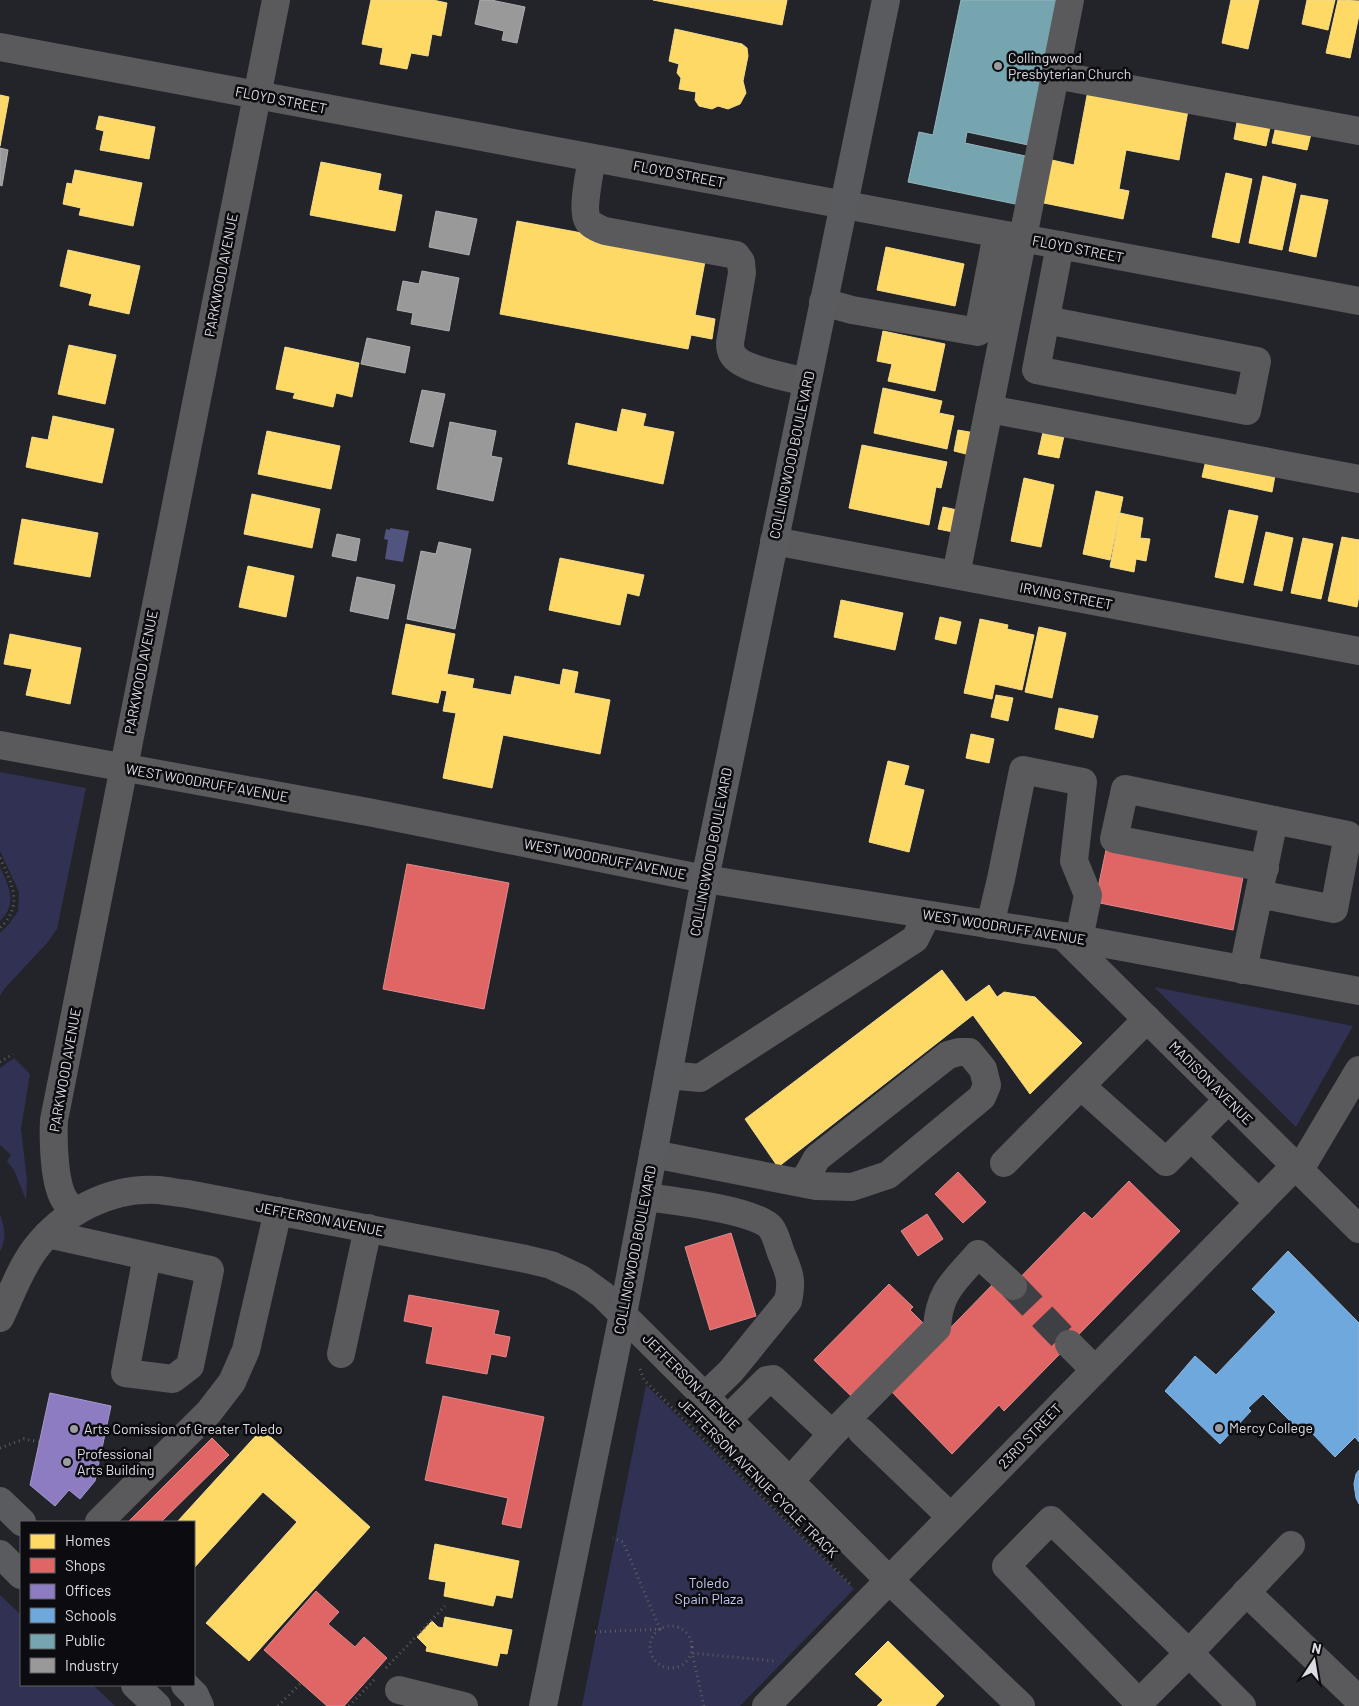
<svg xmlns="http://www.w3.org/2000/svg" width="1359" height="1706" font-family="Barlow,sans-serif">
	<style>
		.green { fill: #303153 }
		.water { fill: #525480 }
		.homes { fill: #ffd966; stroke: #f4da8c }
		.shops { fill: #e06666; stroke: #df8a8c }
		.offices { fill: #8e7cc3; stroke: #a599cd }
		.schools { fill: #6fa8dc; stroke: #90b8de }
		.public { fill: #76a5af; stroke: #95b6bf }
		.industry { fill: #999; stroke: #adadaf }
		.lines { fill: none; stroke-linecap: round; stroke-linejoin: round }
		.minor-tunnel { stroke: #3f4045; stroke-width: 28; stroke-dasharray: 28 14; stroke-linecap: butt }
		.path { stroke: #5e5e60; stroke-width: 3; stroke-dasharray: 1 4; stroke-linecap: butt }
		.minor { stroke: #5a5a5c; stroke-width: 28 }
		.major { stroke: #5a5b5f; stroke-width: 28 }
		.poi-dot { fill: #9b9ca2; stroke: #0c0c10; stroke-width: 2 }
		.labels { text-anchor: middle; stroke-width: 5; stroke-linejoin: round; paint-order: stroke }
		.poi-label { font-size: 14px; fill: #dcdde3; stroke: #0c0c10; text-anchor: start }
		.street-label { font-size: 14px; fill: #dcdde3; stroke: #0c0c10 }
		.park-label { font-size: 14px; fill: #c4c8f6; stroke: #0c0c10 }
	</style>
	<rect width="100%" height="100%" fill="#232429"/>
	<g class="green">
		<polygon points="0,772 86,788 57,929 47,943 4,989 0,996 0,933 9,924 18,911 19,892 0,851"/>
		<path d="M0,867C9,887 18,904 0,921Z"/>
		<polygon points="1154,987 1353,1026 1296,1127"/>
		<polygon points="14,1058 30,1074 21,1129 27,1180 26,1200 14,1170 7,1161 11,1155 0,1145 0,1068"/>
		<path d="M0,1214C5,1231 7,1236 0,1252Z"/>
		<polygon points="646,1385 854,1589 740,1706 582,1706"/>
		<polygon points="0,1595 21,1615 21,1685 93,1685 115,1706 0,1706"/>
	</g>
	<polygon class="water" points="390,528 409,531 403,562 385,559 388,540 384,539 386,529 390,530"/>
	<g class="homes">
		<polygon points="371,0 433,0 447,3 441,36 432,34 428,56 411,53 407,69 380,64 383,48 362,44"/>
		<polygon points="653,0 787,0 782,25"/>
		<polygon points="1231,0 1259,0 1248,49 1222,43"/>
		<polygon points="1307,0 1335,0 1328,30 1302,24"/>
		<polygon points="1338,0 1359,1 1359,15 1350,58 1326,53"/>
		<polygon points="675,29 742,44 747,48 748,56 743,81 746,93 740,104 728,109 718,106 712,109 699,106 695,100 696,92 679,89 681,78 677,73 679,64 669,61"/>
		<polygon points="1089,85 1189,105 1179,160 1126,150 1119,189 1129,191 1123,219 1034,201 1043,158 1074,165"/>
		<polygon points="0,95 9,97 0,146"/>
		<polygon points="99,116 155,127 149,159 100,150 104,131 96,129"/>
		<polygon points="1238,117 1271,123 1266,146 1234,139"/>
		<polygon points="1277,122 1312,130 1307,150 1272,143"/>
		<polygon points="321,162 381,174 378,190 402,195 395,231 310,215"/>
		<polygon points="75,170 142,183 133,226 79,215 81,208 63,204 67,183 72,184"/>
		<polygon points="1226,173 1252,179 1239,243 1212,237"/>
		<polygon points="1263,176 1296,184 1282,250 1249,243"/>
		<polygon points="1301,195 1328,200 1316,257 1289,251"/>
		<polygon points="517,221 706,256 695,315 715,319 712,339 691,335 688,349 500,314"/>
		<polygon points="886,247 964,264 955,306 877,290"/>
		<polygon points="68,250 140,266 129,314 89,305 92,294 60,286"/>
		<polygon points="883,331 945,344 935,391 888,381 892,364 877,361"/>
		<polygon points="69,345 116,355 105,404 58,394"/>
		<polygon points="285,347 359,363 352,397 336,393 333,407 293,398 295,393 276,389"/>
		<polygon points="883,388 942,401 939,413 954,416 947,449 874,433"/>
		<polygon points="622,409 646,414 643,426 674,432 663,484 568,464 576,423 617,432"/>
		<polygon points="53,416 114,429 102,483 26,467 32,437 48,440"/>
		<polygon points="958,430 975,433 970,455 954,451"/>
		<polygon points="267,431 340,446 331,489 258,474"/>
		<polygon points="1043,432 1064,436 1059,458 1038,454"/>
		<polygon points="862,445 947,462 941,488 936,487 929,525 849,508"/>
		<polygon points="1207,456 1276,470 1272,492 1202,477"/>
		<polygon points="1024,478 1054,485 1041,547 1011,541"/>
		<polygon points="1096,491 1123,497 1110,560 1083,554"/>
		<polygon points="252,494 320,509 312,548 244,534"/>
		<polygon points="943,507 962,511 958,533 938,529"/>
		<polygon points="1229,510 1258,516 1243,583 1215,577"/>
		<polygon points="1120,513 1143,518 1140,538 1150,539 1146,561 1136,559 1134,572 1110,567"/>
		<polygon points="22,519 98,533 90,577 14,564"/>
		<polygon points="1266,532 1293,538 1282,591 1254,585"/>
		<polygon points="1342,537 1359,540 1359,595 1357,607 1328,601"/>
		<polygon points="1303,538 1333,544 1321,599 1291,593"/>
		<polygon points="560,558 644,575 639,596 627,593 620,625 549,610"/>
		<polygon points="248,566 294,576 286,617 239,607"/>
		<polygon points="841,600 903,613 895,650 834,637"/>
		<polygon points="940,617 961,622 956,644 935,639"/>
		<polygon points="980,619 1008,625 1007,629 1034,635 1022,690 995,684 992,699 964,693"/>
		<polygon points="406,624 455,634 447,674 474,679 472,688 511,695 515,676 560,685 563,669 578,672 574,693 610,700 600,754 503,735 492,788 443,778 456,713 443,711 447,691 441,690 438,703 392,694"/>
		<polygon points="1039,627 1066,633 1052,698 1025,692"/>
		<polygon points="10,634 81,648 70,704 26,695 32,669 4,664"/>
		<polygon points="996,695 1013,698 1008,721 991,717"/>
		<polygon points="1059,708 1098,716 1093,738 1055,729"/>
		<polygon points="971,734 994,739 989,763 966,758"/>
		<polygon points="888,761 909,766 904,785 924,790 909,852 869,842"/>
		<polygon points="942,970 966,1002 989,985 997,997 1004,992 1035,997 1082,1043 1030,1094 973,1015 778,1167 745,1119"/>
		<polygon points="262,1429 370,1527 249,1661 206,1623 297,1522 263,1492 194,1568 194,1522 177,1522"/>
		<polygon points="435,1544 519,1561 512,1598 496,1595 493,1606 444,1596 446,1582 429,1579"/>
		<polygon points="445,1617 512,1630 507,1654 500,1653 497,1666 426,1651 427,1647 417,1637 432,1621 438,1627 443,1628"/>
		<polygon points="888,1641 944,1696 935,1706 877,1706 883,1700 855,1674"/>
	</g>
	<g class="shops">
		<polygon points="1106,850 1243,877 1233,930 1095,902"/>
		<polygon points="407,864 509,883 484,1009 383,989"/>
		<polygon points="958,1172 986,1202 963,1223 935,1194"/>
		<polygon points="1129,1181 1180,1231 1004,1411 999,1405 952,1454 890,1390 995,1282 1006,1292 1084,1212 1092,1219"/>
		<polygon points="927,1214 943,1239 918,1256 901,1231"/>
		<polygon points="731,1233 756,1316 710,1330 685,1247"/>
		<polygon points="889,1284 913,1307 910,1310 924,1324 852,1397 814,1360"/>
		<polygon points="409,1295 499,1311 494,1334 510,1337 506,1357 491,1354 487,1374 426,1363 433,1327 404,1321"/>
		<polygon points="443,1396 544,1417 521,1528 502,1524 508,1498 425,1480"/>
		<polygon points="212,1438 229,1455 161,1522 128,1522"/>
		<polygon points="316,1591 339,1612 328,1624 355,1647 364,1637 387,1658 344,1706 327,1706 264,1650"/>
	</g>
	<polygon class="offices" points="50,1393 111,1406 95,1481 80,1499 69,1490 55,1506 30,1485"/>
	<g class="schools">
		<polygon points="1288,1251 1359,1323 1359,1442 1355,1437 1335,1457 1309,1430 1305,1436 1263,1394 1248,1408 1251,1411 1220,1444 1165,1391 1195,1356 1216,1375 1276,1312 1252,1289"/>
		<polygon points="1359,1470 1359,1504 1356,1498 1354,1484 1356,1474"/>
	</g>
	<polygon class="public" points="961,0 1063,0 1033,146 967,132 965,143 1030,157 1020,205 908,182 919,132 933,135"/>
	<g class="industry">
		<polygon points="480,0 491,0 525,7 517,43 502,40 504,31 475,24"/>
		<polygon points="0,148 8,150 2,186 0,185"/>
		<polygon points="436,211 477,219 469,255 429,247"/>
		<polygon points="422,271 459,278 449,331 411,324 413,313 397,310 403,281 419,284"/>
		<polygon points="367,338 410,347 405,373 361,364"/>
		<polygon points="422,390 445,394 433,447 410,442"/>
		<polygon points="450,422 496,431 491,456 502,458 493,501 437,489"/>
		<polygon points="337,534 360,539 356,561 332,556"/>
		<polygon points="439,542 471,549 455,629 407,619 421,551 436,554"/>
		<polygon points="357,577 395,585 388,619 350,611"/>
	</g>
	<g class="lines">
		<polyline class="minor-tunnel" points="1013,1286 1069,1344"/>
		<g class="path">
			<path d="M0,858C12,884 24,905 0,928"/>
			<polyline points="0,1062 13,1054"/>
			<polyline points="640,1369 644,1380 850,1584"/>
			<polyline points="0,1448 24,1439 39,1442"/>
			<circle cx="671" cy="1647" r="21"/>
			<polyline points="595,1632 660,1629 623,1542 613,1538"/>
			<polyline points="386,1668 445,1606"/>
			<polyline points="278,1706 301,1683"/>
			<polyline points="349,1706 376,1678"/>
			<polyline points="704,1706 692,1653 774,1661"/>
		</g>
		<g class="minor">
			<polyline points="0,47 1359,301"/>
			<polyline points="1055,75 1359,131"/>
			<path d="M592,158C590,172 581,210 588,221C593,227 598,228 605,231L736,255L741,262L742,273L730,343C730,347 731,352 733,355C741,369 790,378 807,382"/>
			<polyline points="823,302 852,310 978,332 997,234"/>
			<polyline points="1046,320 1257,361 1247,411 1036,370 1060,245"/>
			<polyline points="989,409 1359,479"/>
			<polyline points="774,541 1359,651"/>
			<polyline points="956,575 1070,0"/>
			<polyline points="0,745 368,812 705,879 1063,936 1359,991"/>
			<polyline points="1265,868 1114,839 1125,789 1274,820"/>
			<polyline points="990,925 1001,879 1023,770 1083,782 1074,861 1088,895 1079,939"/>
			<polyline points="1063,936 1359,1229"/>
			<polyline points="1243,970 1274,820 1348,835 1334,909 1259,894"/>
			<polyline points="668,1075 700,1078 915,939 927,915"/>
			<polyline points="1081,1086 1166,1162 1228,1100"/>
			<polyline points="1191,1137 1259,1203"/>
			<polyline points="653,1154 816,1186 852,1187 888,1175 982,1097 987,1085 983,1069 969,1052 959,1052 948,1055 817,1158 803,1183"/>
			<polyline points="1004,1163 1147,1019"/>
			<polyline points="1299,1171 1359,1070"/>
			<path d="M645,1197C669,1200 758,1210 771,1228C776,1235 778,1245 781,1253C789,1272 793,1280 788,1301L731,1371L705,1396"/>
			<path d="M75,1212C71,1208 67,1204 64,1199C54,1182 53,1141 54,1120L276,0"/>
			<polyline points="48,1234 210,1270 190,1366 173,1379 125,1373 147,1256"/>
			<path d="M0,1318C11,1295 20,1269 35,1249C63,1212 110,1187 158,1190C168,1191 178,1193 188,1194L526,1259L551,1265L581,1279L603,1295L889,1580L1021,1706"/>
			<polyline points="1069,1344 1095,1370"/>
			<polyline points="341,1354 368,1228"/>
			<polyline points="728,1419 767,1380 773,1379 832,1434"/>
			<polyline points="862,1432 951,1517"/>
			<path d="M790,1481L832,1434L937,1328C939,1291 955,1281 978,1254L1013,1286"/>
			<polygon points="1051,1520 1189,1653 1139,1703 1006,1566"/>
			<polyline points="99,1522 209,1412 232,1382 246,1350 278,1211"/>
			<polyline points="1246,1592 1359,1700"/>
			<polyline points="399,1690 464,1706"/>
			<polyline points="766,1706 1295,1166"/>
			<polyline points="1242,1706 1189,1653 1291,1545"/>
		</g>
		<g class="major">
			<polyline points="0,1501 22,1522"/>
			<polyline points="0,1554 21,1575"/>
			<polyline points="135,1685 157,1706"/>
			<polyline points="185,1685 195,1695 200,1706"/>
			<polyline points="543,1706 623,1314 705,879 886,0"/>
		</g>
	</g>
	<g class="poi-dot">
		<circle cx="998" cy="66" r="5"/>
		<circle cx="1219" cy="1428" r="5"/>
		<circle cx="74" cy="1429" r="5"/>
		<circle cx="67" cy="1462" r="5"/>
	</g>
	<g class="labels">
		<g class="poi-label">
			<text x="1008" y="63">Collingwood<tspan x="1008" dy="16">Presbyterian Church</tspan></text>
			<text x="1229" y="1433">Mercy College</text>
			<text x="84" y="1434">Arts Comission of Greater Toledo</text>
			<text x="77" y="1459">Professional<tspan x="77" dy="16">Arts Building</tspan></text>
		</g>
		<g class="street-label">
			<text transform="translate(281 100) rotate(11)" y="5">FLOYD STREET</text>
			<text transform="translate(679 174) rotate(11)" y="5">FLOYD STREET</text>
			<text transform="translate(1078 249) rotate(11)" y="5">FLOYD STREET</text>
			<text transform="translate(221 275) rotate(-79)" y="5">PARKWOOD AVENUE</text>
			<text transform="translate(792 455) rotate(-78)" y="5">COLLINGWOOD BOULEVARD</text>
			<text transform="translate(1066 596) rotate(11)" y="5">IRVING STREET</text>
			<text transform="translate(141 672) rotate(-79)" y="5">PARKWOOD AVENUE</text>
			<text transform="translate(207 783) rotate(10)" y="5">WEST WOODRUFF AVENUE</text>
			<text transform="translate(711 852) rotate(-79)" y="5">COLLINGWOOD BOULEVARD</text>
			<text transform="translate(605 859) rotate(11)" y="5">WEST WOODRUFF AVENUE</text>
			<text transform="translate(1004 927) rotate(9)" y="5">WEST WOODRUFF AVENUE</text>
			<text transform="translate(65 1070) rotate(-80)" y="5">PARKWOOD AVENUE</text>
			<text transform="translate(1211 1083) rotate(45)" y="5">MADISON AVENUE</text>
			<text transform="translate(320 1219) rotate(11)" y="5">JEFFERSON AVENUE</text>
			<text transform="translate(635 1250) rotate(-79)" y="5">COLLINGWOOD BOULEVARD</text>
			<text transform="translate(691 1382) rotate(45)" y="5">JEFFERSON AVENUE</text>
			<text transform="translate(1030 1436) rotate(-46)" y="5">23RD STREET</text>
			<text transform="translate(758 1478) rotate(45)" y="5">JEFFERSON AVENUE CYCLE TRACK</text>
		</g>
		<g class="park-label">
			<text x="709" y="1588">Toledo<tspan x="709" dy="16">Spain Plaza</tspan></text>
		</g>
	</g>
	<rect x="20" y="1521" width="175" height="165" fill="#0c0c10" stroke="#5f6064"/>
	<rect x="30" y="1534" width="25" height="15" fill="#ffd966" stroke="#5f6064"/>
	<text x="65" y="1546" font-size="15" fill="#dcdde3">Homes</text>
	<rect x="30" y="1558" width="25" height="15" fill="#e06666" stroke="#5f6064"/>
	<text x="65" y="1571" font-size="15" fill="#dcdde3">Shops</text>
	<rect x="30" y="1584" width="25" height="15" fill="#8e7cc3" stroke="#5f6064"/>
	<text x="65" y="1596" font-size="15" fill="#dcdde3">Offices</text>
	<rect x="30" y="1608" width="25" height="15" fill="#6fa8dc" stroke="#5f6064"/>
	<text x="65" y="1621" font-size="15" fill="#dcdde3">Schools</text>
	<rect x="30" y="1634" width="25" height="15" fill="#76a5af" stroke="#5f6064"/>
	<text x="65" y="1646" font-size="15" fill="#dcdde3">Public</text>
	<rect x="30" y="1658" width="25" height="15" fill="#999999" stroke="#5f6064"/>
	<text x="65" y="1671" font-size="15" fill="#dcdde3">Industry</text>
	<g transform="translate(1314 1661) rotate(12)" stroke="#0c0c10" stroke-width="4" paint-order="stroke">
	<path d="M0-4L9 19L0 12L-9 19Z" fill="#dcdde3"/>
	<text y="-8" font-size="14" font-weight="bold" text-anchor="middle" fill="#dcdde3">N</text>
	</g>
</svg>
